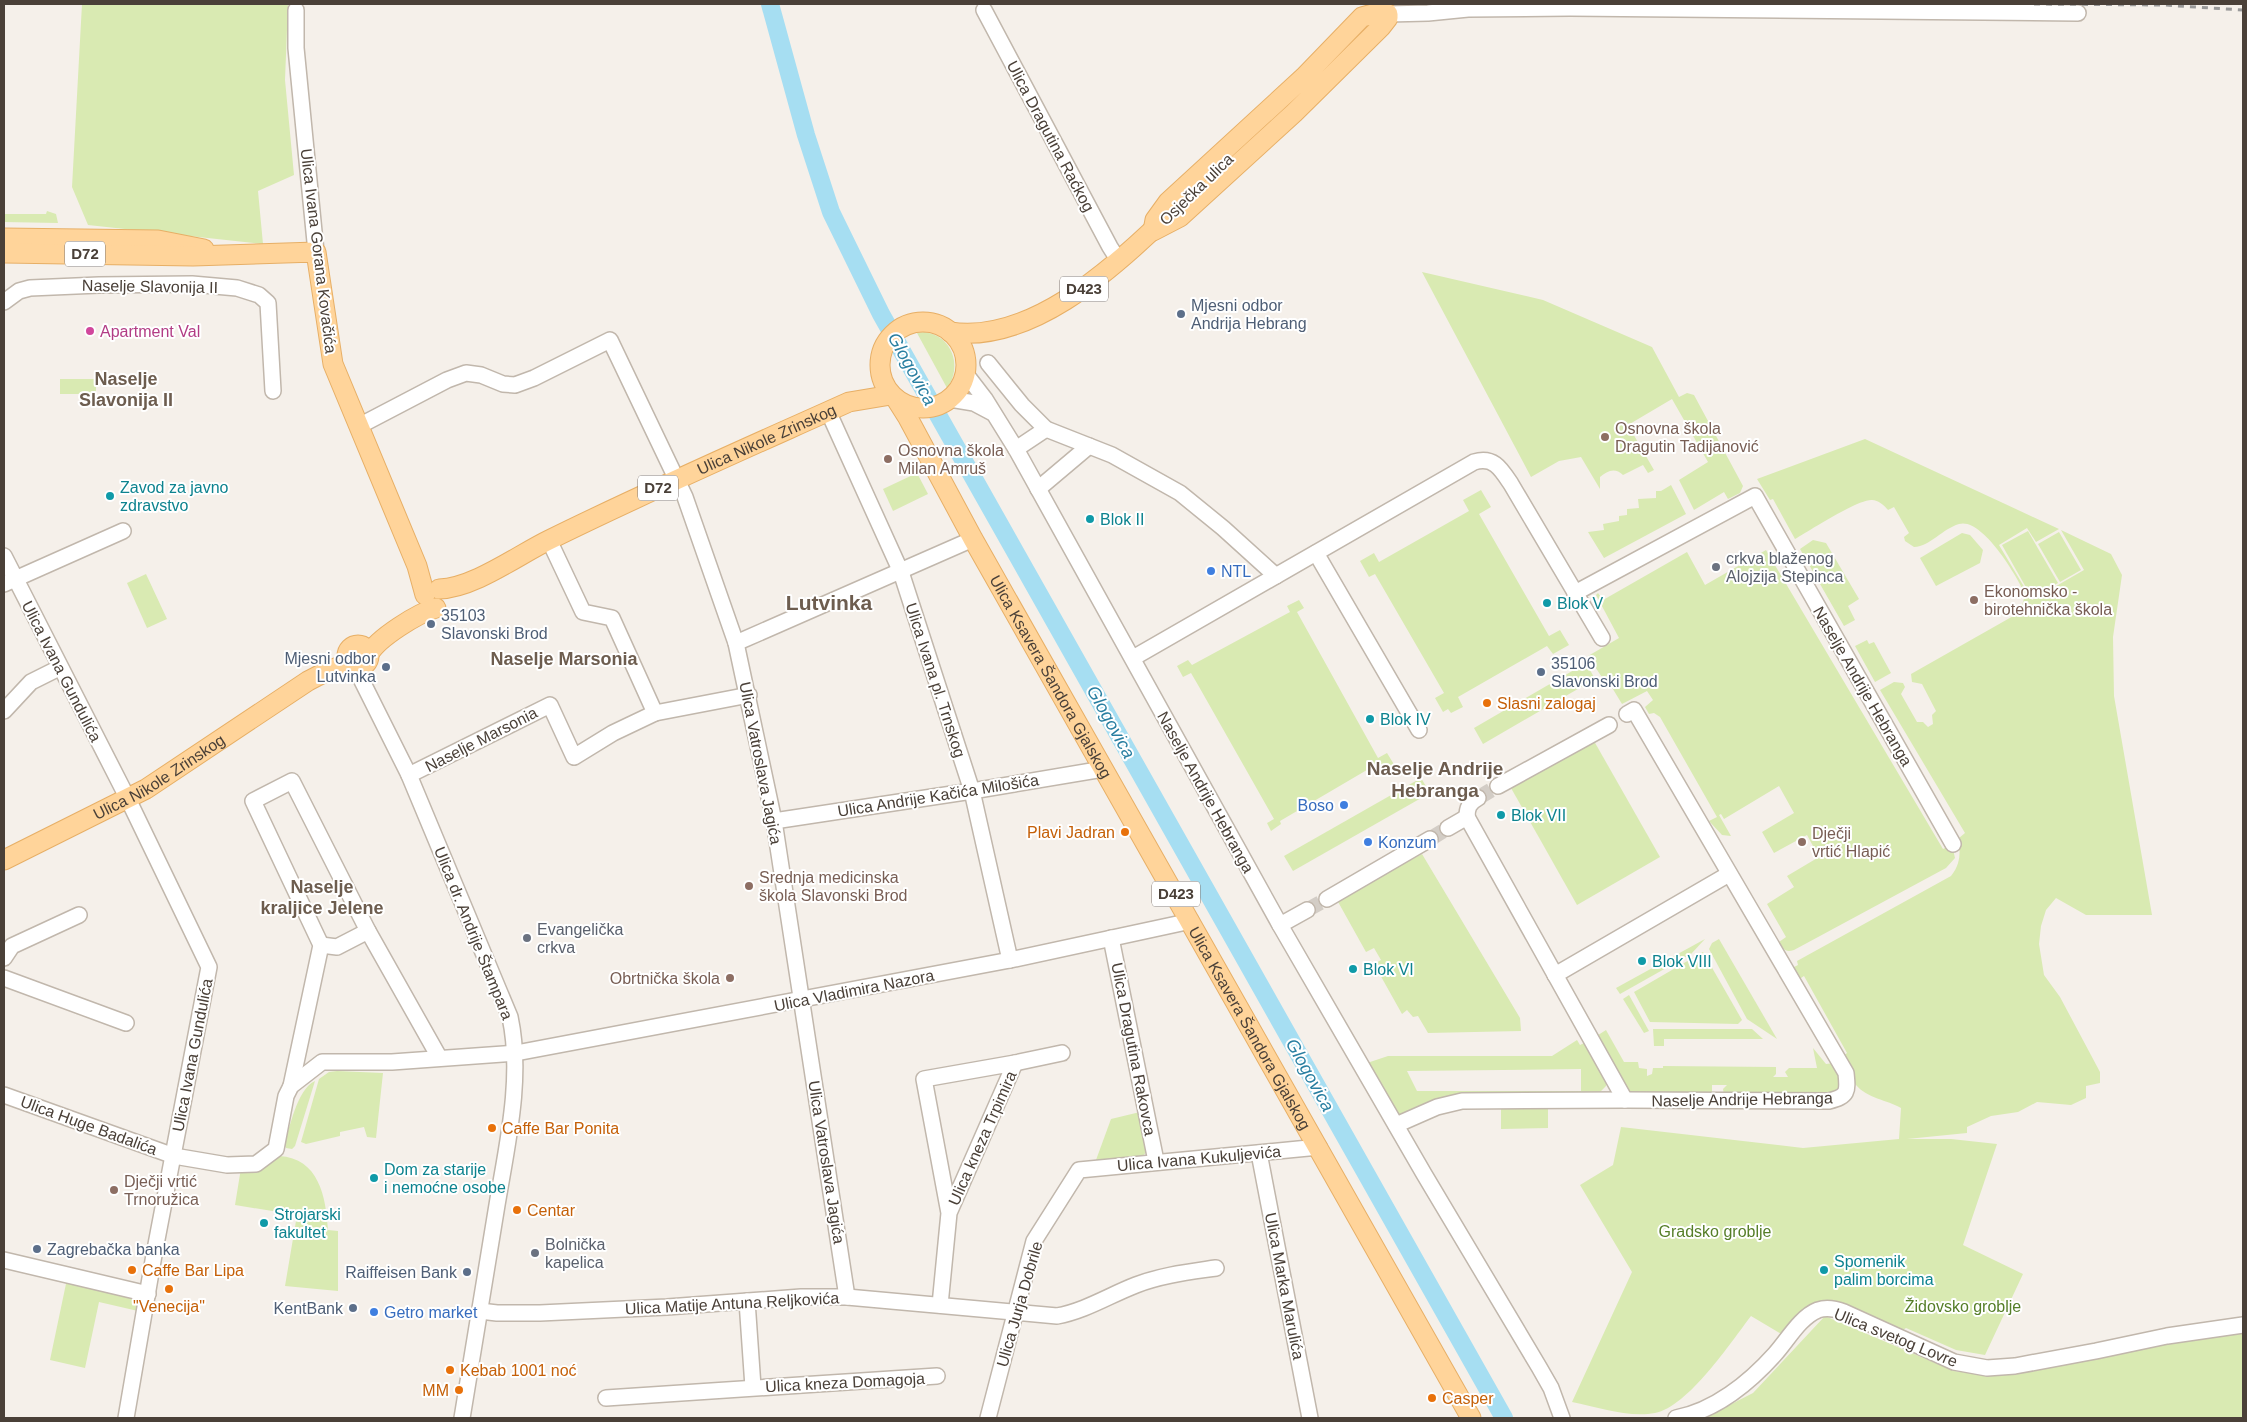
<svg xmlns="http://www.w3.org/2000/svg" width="2247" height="1422" font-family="Arial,sans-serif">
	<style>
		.green { fill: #d9eab2; fill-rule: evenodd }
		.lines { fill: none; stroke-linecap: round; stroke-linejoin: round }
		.river { stroke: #a6def2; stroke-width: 18 }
		.minor-tunnel { stroke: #d3cdc6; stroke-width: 15; stroke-dasharray: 15 8; stroke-linecap: butt }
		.minor-casing { stroke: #c1b7ac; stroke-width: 18 }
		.major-casing { stroke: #e7af66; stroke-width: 21 }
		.minor { stroke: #fff; stroke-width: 15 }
		.major { stroke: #ffd49a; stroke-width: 19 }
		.rail { stroke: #999; stroke-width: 3; stroke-dasharray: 6 6; stroke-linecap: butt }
		.service-dot { fill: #5c6f8a; stroke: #fff; stroke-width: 2 }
		.hotel-dot { fill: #d1479c; stroke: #fff; stroke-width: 2 }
		.education-dot { fill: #8d6e63; stroke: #fff; stroke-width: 2 }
		.culture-dot { fill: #0f9aa8; stroke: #fff; stroke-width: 2 }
		.worship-dot { fill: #6b7280; stroke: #fff; stroke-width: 2 }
		.shop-dot { fill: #3f7fe0; stroke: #fff; stroke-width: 2 }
		.food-dot { fill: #e8710a; stroke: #fff; stroke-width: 2 }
		.labels { text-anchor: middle; stroke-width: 4; stroke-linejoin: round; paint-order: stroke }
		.shield { fill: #fff; stroke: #807974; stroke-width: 1 }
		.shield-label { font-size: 15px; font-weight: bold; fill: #4a4038 }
		.street-label { font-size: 16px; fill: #4a4038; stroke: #fff }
		.service-label { font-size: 16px; fill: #4e5e75; stroke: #fff; text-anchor: start }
		.hotel-label { font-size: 16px; fill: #b23c85; stroke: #fff; text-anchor: start }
		.education-label { font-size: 16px; fill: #785e54; stroke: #fff; text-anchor: start }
		.culture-label { font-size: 16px; fill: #0d838f; stroke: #fff; text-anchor: start }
		.worship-label { font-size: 16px; fill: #5b616d; stroke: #fff; text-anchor: start }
		.shop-label { font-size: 16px; fill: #366cbe; stroke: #fff; text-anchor: start }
		.food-label { font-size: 16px; fill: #c56008; stroke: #fff; text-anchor: start }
		.park-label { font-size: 16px; fill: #557e28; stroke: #fff }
		.water-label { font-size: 18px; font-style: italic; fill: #297fa1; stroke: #fff }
		.neighbourhood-label { font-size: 18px; font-weight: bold; fill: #6d5d4f; stroke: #fff }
		.quarter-label { font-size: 19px; font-weight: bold; fill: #6d5d4f; stroke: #fff }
		.district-label { font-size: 21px; font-weight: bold; fill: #6d5d4f; stroke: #fff }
	</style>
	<rect width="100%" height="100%" fill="#f5f0ea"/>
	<g class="green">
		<polygon points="82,4 288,4 285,80 294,175 258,191 263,244 88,225 72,187"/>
		<polygon points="47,211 56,214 58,223 4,222 4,214 46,214"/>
		<path d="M1422,272L1543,300L1652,347L1679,397L1687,393L1694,395L1743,486L1740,493L1728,499L1724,492L1694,510L1679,480L1708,462L1672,399L1628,425L1654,470L1648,473L1643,465L1623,475C1615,467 1607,471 1600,477V489L1581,457L1559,461L1531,477Z"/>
		<path d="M924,332C952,335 963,367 947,388L917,333Z"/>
		<rect x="60" y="379" width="36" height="15"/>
		<path d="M1865,439L2059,529L2036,542L2027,528L1999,545L2032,600L2084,570L2061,530L2111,554L2122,575L2113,637L2114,696L2152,915H2086L2056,898L2046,910L2041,926L2039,944L2044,975L2060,997L2100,1072V1083L2086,1086V1098L2071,1105L2037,1102L2018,1112L1991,1116L1967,1127V1133L1907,1139H1951L1997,1144L1963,1245L2023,1274L1985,1355L1956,1350L1906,1328L1900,1332L1842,1305L1783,1335L1751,1316C1731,1342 1688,1407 1655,1413C1629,1418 1598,1407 1572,1402L1632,1272L1580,1185L1613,1165L1621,1127L1803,1148L1899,1139L1901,1108C1887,1100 1867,1098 1856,1085C1850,1077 1846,1066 1841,1058L1847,1053L1804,976L1798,980L1792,968L1798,965L1797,961L1951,876C1961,864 1960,853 1959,838L1965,833L1880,690L1894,682L1903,683L1905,687L1901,694L1917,722H1923L1928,727L1933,724L1932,715L1936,711L1922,684L1912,682L1911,674L2015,615L2021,610L2025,594C2017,576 1982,517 1959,524C1942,529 1931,546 1914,547L1905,541L1904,537L1909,533L1894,507L1888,510C1885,506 1878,500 1872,500C1858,499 1809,531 1795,539L1773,499L1770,500L1757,479Z"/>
		<polygon points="917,473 928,494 893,511 883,489"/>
		<polygon points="1671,485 1686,514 1604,558 1588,532 1604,530 1603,524 1619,521 1619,516 1627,515 1627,509 1639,508 1638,499 1656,498 1656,491 1661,491"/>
		<polygon points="1481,490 1491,507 1479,514 1549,636 1560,630 1569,645 1553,654 1547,646 1458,697 1463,707 1451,713 1448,709 1443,712 1435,698 1444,693 1375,574 1369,577 1360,561 1374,553 1379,562 1469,511 1463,500"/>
		<polygon points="2028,531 2058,583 2032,598 2002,545"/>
		<polygon points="2059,532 2081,570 2060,582 2038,544"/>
		<polygon points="1962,533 1970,535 1983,550 1980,563 1936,586 1920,558"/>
		<polygon points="1813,540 1826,543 1859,599 1848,606 1855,620 1844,626 1800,549"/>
		<path d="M1766,550L1943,849L1952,845L1955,858L1946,868L1794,950C1785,953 1783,949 1779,942L1786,937L1767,904L1794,887L1787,876L1819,857L1807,835L1774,853L1762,832L1794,813L1779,786L1724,819L1721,814L1719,815L1731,836L1722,835L1709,821L1717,817L1660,717L1654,713L1649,714L1645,707L1653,700L1647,691L1622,704L1608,681L1605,682L1588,656L1619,638L1596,595L1598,593L1603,600L1687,552L1705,585Z"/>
		<polygon points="146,574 167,619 147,628 127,583"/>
		<polygon points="1299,600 1304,608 1297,612 1378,758 1387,753 1395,766 1383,773 1380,768 1374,771 1372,767 1280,821 1281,824 1271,831 1267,823 1274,819 1198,685 1191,673 1183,677 1177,666 1188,660 1192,665 1290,612 1287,606"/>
		<polygon points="1867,640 1869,644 1874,642 1891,673 1875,682 1855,646"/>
		<polygon points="1586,663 1595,679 1483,744 1474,728"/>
		<polygon points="1594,741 1660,857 1577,905 1511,788"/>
		<polygon points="1421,778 1430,793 1293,871 1284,856"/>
		<polygon points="1422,854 1520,1018 1521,1031 1428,1033 1418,1016 1413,1017 1407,1010 1402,1014 1374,964 1381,960 1374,948 1366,952 1337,900"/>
		<polygon points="1705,939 1691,954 1620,994 1616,988"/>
		<polygon points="1719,939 1777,1039 1747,1019 1709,949 1712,943"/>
		<polygon points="1703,952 1742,1020 1738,1024 1650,1022 1634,992"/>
		<polygon points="1629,995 1649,1031 1644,1033 1623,999"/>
		<polygon points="1653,1029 1752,1029 1763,1039 1664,1039 1664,1046 1654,1046"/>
		<polygon points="1606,1030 1624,1062 1638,1062 1639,1068 1647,1069 1647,1076 1652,1074 1653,1068 1663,1068 1663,1066 1776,1067 1776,1074 1773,1077 1788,1077 1785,1072 1789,1068 1817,1068 1813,1048 1826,1064 1834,1063 1841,1076 1842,1088 1833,1096 1724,1095 1723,1089 1727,1085 1712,1085 1712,1093 1629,1093 1595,1037"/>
		<path d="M1577,1040L1580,1045L1586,1042L1607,1080L1606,1086L1597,1095H1481L1402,1115L1396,1113L1367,1063L1388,1056H1552ZM1581,1069V1091H1417L1407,1071Z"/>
		<polygon points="337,1071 383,1073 376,1138 367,1137 364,1127 340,1132 340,1136 306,1144 301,1142 319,1079 329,1072"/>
		<path d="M315,1081L295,1146L292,1149L286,1148L284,1144C290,1128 297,1089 315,1081Z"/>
		<polygon points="1501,1106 1548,1106 1548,1128 1501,1129"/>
		<polygon points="1140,1112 1148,1151 1140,1158 1096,1160 1111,1119"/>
		<path d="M279,1156C319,1158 326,1197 328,1230L338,1231V1291L285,1286L297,1215L235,1205L241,1168Z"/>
		<polygon points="67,1279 140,1296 138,1311 99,1302 85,1368 50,1360"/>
		<polygon points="1825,1316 1954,1371 1978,1374 2004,1373 2243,1330 2243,1418 1704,1418 1753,1393"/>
	</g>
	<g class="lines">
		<polyline class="river" points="770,4 806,135 831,212 881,314 1504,1418"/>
		<g class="minor-tunnel">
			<polyline points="1478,798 1498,786"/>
			<polyline points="1430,839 1448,828"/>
			<polyline points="1307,910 1327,899"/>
		</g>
		<g class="minor-casing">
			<g id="minor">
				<polyline points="296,10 296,48 316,252"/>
				<polyline points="984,10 1110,247 1119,261"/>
				<polyline points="1388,14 1428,13 1468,9 1570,8 2078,13"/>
				<polyline points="4,302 19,291 30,288 99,285 192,284 237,288 259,295 268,303 273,391"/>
				<polyline points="988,363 1022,405 1046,429 1112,455 1180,493 1223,528 1276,576"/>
				<polyline points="965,373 985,399 1016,449 1280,925 1424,1174 1539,1367 1551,1388 1562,1418"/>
				<polyline points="950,399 974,403 991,412"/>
				<polyline points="828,411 901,572 972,791 1010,960"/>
				<polyline points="359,426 447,380 466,373 481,375 503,384 515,385 534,378 610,340 685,497 736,643 774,821 847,1297"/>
				<polyline points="1016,449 1046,429"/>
				<polyline points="1038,489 1089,446"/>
				<polyline points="1316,553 1419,730"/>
				<polyline points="4,556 128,799 209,967 154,1255 126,1418"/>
				<polyline points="4,584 123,531"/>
				<polyline points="1575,593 1755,496 1953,844"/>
				<polyline points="736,643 973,539"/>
				<path d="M1133,658L1474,462C1494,456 1501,469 1511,484L1602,638"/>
				<path d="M355,667L409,775L510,1017C523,1077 507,1145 497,1205C485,1276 474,1347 462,1418"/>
				<polyline points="4,711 31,682 59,668"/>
				<polyline points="655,713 749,695"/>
				<polyline points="409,775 550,705 574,757 613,733 655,713 612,618 583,612 549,540"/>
				<polyline points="1498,786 1609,725"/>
				<path d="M1467,817C1467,808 1469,803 1478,798"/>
				<polyline points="774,821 972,791 1103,769"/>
				<polyline points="1448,828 1467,817 1625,1100"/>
				<polyline points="1327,899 1430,839"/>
				<polyline points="1280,925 1307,910"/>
				<polyline points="1111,938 1156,1161"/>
				<polyline points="321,945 337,947 368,931"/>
				<polyline points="4,958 12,946 79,915"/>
				<polyline points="1555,975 1729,874"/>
				<polyline points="4,978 126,1023"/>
				<polyline points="1015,1063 1062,1053"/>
				<polyline points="291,1086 321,945 253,801 292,781 368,931 439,1057"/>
				<polyline points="4,1095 174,1156 227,1165 256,1164 276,1149 286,1096 291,1086 322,1062 392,1062 516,1053 1010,960 1191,921"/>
				<path d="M1396,1125L1437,1107L1462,1101L1625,1100L1829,1101C1848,1096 1848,1092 1846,1073L1634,710L1627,714"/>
				<polyline points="1259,1153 1310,1418"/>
				<polyline points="4,1260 148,1294"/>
				<polyline points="747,1301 753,1387"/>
				<polyline points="940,1305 949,1213 1015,1063 924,1079 949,1213"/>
				<path d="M480,1311L497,1313H540L667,1307L801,1297H847L1057,1316C1085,1311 1110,1295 1136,1285C1162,1275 1189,1272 1216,1268"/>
				<polyline points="606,1398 937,1376"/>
				<polyline points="988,1418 1034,1241 1079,1170 1319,1147"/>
				<path d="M1676,1418C1714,1411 1749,1383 1775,1354C1787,1341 1800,1317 1818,1310C1827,1307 1836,1309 1844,1312L1954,1362L1987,1368L2015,1366L2096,1351L2167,1336L2243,1325"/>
			</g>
		</g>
		<g class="major-casing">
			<g id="major">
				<polygon points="1373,14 1388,14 1388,18 1381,27 1294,113 1180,217 1153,231 1155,220 1168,202 1304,77 1362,17"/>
				<polyline points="4,238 158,240 204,249"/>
				<polyline points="4,253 193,256 316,252 333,364 417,566 425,595"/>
				<circle cx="923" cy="365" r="43"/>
				<path d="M950,332C1028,344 1109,272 1161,222"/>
				<path id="s1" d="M896,399L908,418L973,539L1471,1418"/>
				<path id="s2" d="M439,589C474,588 518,555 549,540C648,491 749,447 849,402L891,395"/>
				<circle cx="358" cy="656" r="11"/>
				<path d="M369,654C378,638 418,613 436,608"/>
				<path id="s3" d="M4,860L146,789L308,681C322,674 336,665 352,665"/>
			</g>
		</g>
		<use href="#minor" class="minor"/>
		<use href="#major" class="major"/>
		<polyline class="rail" points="2034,4 2164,5 2243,10"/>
	</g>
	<g class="service-dot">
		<circle cx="1181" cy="314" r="5"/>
		<circle cx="431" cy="624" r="5"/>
		<circle cx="386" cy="667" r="5"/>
		<circle cx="1541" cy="672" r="5"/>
		<circle cx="37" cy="1249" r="5"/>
		<circle cx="467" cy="1272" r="5"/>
		<circle cx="353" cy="1308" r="5"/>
	</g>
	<circle class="hotel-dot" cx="90" cy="331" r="5"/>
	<g class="education-dot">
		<circle cx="1605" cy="437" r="5"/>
		<circle cx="888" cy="459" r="5"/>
		<circle cx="1974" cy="600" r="5"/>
		<circle cx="1802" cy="842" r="5"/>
		<circle cx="749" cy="886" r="5"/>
		<circle cx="730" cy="978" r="5"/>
		<circle cx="114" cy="1190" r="5"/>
	</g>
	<g class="culture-dot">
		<circle cx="110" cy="496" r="5"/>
		<circle cx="1090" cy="519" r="5"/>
		<circle cx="1547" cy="603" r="5"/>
		<circle cx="1370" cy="719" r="5"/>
		<circle cx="1501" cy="815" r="5"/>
		<circle cx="1642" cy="961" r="5"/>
		<circle cx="1353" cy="969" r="5"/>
		<circle cx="374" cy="1178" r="5"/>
		<circle cx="264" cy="1223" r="5"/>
		<circle cx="1824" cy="1270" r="5"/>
	</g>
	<g class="worship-dot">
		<circle cx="1716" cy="567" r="5"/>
		<circle cx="527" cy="938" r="5"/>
		<circle cx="535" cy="1253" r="5"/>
	</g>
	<g class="shop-dot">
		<circle cx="1211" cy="571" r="5"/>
		<circle cx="1344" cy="805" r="5"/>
		<circle cx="1368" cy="842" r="5"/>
		<circle cx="374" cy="1312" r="5"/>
	</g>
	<g class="food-dot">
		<circle cx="1487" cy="703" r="5"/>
		<circle cx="1125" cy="832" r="5"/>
		<circle cx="492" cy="1128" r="5"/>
		<circle cx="517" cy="1210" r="5"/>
		<circle cx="132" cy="1270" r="5"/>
		<circle cx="169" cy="1289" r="5"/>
		<circle cx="450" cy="1370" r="5"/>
		<circle cx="459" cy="1390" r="5"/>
		<circle cx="1432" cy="1398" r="5"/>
	</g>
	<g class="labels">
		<g class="shield">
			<rect x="65" y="241.5" width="40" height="25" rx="4"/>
			<rect x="1060" y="276.5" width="48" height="25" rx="4"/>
			<rect x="638" y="475.5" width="40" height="25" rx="4"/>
			<rect x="1152" y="881.5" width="48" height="25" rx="4"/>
		</g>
		<g class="shield-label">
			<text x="85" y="259">D72</text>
			<text x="1084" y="294">D423</text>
			<text x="658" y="493">D72</text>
			<text x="1176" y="899">D423</text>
		</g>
		<g class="street-label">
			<text transform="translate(1051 136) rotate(62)" y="6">Ulica Dragutina Raćkog</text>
			<text transform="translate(1196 189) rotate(-44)" y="6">Osječka ulica</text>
			<text transform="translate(319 251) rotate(83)" y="6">Ulica Ivana Gorana Kovačića</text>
			<text transform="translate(150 286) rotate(1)" y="6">Naselje Slavonija II</text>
			<text dy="6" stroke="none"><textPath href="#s2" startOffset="361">Ulica Nikole Zrinskog</textPath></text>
			<text transform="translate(62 671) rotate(63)" y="6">Ulica Ivana Gundulića</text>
			<text dy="6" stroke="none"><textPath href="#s1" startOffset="318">Ulica Ksavera Šandora Gjalskog</textPath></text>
			<text transform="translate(936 680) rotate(72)" y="6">Ulica Ivana pl. Trnskog</text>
			<text transform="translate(1863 686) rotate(60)" y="6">Naselje Andrije Hebranga</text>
			<text transform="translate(481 739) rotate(-27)" y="6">Naselje Marsonia</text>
			<text transform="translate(761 763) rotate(79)" y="6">Ulica Vatroslava Jagića</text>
			<text dy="6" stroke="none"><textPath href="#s3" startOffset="176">Ulica Nikole Zrinskog</textPath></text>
			<text transform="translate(1206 792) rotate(61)" y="6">Naselje Andrije Hebranga</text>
			<text transform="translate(938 795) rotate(-9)" y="6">Ulica Andrije Kačića Milošića</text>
			<text transform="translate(474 933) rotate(68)" y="6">Ulica dr. Andrije Štampara</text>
			<text transform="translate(854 990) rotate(-11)" y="6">Ulica Vladimira Nazora</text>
			<text dy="6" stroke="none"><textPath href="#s1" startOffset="722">Ulica Ksavera Šandora Gjalskog</textPath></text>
			<text transform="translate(1134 1049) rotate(79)" y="6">Ulica Dragutina Rakovca</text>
			<text transform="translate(192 1055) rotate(-79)" y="6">Ulica Ivana Gundulića</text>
			<text transform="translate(1742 1099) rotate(-1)" y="6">Naselje Andrije Hebranga</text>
			<text transform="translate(89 1125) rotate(20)" y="6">Ulica Huge Badalića</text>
			<text transform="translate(982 1138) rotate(-66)" y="6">Ulica kneza Trpimira</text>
			<text transform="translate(1199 1158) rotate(-5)" y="6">Ulica Ivana Kukuljevića</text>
			<text transform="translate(827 1162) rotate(81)" y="6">Ulica Vatroslava Jagića</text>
			<text transform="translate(1285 1286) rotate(79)" y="6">Ulica Marka Marulića</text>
			<text transform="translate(732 1303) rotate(-3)" y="6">Ulica Matije Antuna Reljkovića</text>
			<text transform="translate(1019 1304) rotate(-74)" y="6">Ulica Jurja Dobrile</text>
			<text transform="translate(1896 1337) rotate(22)" y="6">Ulica svetog Lovre</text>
			<text transform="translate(845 1382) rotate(-3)" y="6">Ulica kneza Domagoja</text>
		</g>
		<g class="service-label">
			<text x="1191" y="311">Mjesni odbor<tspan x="1191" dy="18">Andrija Hebrang</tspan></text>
			<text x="441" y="621">35103<tspan x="441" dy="18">Slavonski Brod</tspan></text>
			<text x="376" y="664" text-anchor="end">Mjesni odbor<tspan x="376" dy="18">Lutvinka</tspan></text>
			<text x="1551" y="669">35106<tspan x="1551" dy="18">Slavonski Brod</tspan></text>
			<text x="47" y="1255">Zagrebačka banka</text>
			<text x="457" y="1278" text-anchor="end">Raiffeisen Bank</text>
			<text x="343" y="1314" text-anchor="end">KentBank</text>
		</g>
		<g class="hotel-label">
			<text x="100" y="337">Apartment Val</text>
		</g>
		<g class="education-label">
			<text x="1615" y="434">Osnovna škola<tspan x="1615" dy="18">Dragutin Tadijanović</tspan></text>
			<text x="898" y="456">Osnovna škola<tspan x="898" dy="18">Milan Amruš</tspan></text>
			<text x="1984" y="597">Ekonomsko -<tspan x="1984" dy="18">birotehnička škola</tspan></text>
			<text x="1812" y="839">Dječji<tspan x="1812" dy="18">vrtić Hlapić</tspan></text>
			<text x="759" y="883">Srednja medicinska<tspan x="759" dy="18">škola Slavonski Brod</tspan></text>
			<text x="720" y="984" text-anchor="end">Obrtnička škola</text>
			<text x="124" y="1187">Dječji vrtić<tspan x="124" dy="18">Trnoružica</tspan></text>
		</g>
		<g class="culture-label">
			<text x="120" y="493">Zavod za javno<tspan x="120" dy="18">zdravstvo</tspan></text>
			<text x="1100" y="525">Blok II</text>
			<text x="1557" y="609">Blok V</text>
			<text x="1380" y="725">Blok IV</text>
			<text x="1511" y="821">Blok VII</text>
			<text x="1652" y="967">Blok VIII</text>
			<text x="1363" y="975">Blok VI</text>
			<text x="384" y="1175">Dom za starije<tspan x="384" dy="18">i nemoćne osobe</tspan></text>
			<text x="274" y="1220">Strojarski<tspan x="274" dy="18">fakultet</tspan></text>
			<text x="1834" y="1267">Spomenik<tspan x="1834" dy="18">palim borcima</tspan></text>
		</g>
		<g class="worship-label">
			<text x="1726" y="564">crkva blaženog<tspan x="1726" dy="18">Alojzija Stepinca</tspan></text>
			<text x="537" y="935">Evangelička<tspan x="537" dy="18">crkva</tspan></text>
			<text x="545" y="1250">Bolnička<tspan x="545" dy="18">kapelica</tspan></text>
		</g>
		<g class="shop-label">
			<text x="1221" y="577">NTL</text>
			<text x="1334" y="811" text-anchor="end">Boso</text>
			<text x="1378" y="848">Konzum</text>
			<text x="384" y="1318">Getro market</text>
		</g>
		<g class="food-label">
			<text x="1497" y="709">Slasni zalogaj</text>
			<text x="1115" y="838" text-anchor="end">Plavi Jadran</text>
			<text x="502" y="1134">Caffe Bar Ponita</text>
			<text x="527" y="1216">Centar</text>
			<text x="142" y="1276">Caffe Bar Lipa</text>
			<text x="169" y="1312" text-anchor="middle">"Venecija"</text>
			<text x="460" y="1376">Kebab 1001 noć</text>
			<text x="449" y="1396" text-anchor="end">MM</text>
			<text x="1442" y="1404">Casper</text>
		</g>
		<g class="park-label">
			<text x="1715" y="1237">Gradsko groblje</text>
			<text x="1963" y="1312">Židovsko groblje</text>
		</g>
		<g class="water-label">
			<text transform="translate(912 369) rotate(61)" y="6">Glogovica</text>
			<text transform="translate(1111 722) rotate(61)" y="6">Glogovica</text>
			<text transform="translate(1310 1075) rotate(61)" y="6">Glogovica</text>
		</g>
		<g class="neighbourhood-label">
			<text x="126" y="385">Naselje<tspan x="126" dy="21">Slavonija II</tspan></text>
			<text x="564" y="665">Naselje Marsonia</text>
			<text x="322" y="893">Naselje<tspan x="322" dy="21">kraljice Jelene</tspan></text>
		</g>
		<g class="quarter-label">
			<text x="1435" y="775">Naselje Andrije<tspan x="1435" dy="22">Hebranga</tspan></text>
		</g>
		<g class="district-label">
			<text x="829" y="610">Lutvinka</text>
		</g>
	</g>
	<rect width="2247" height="1422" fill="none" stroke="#4a4038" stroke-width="10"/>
</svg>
